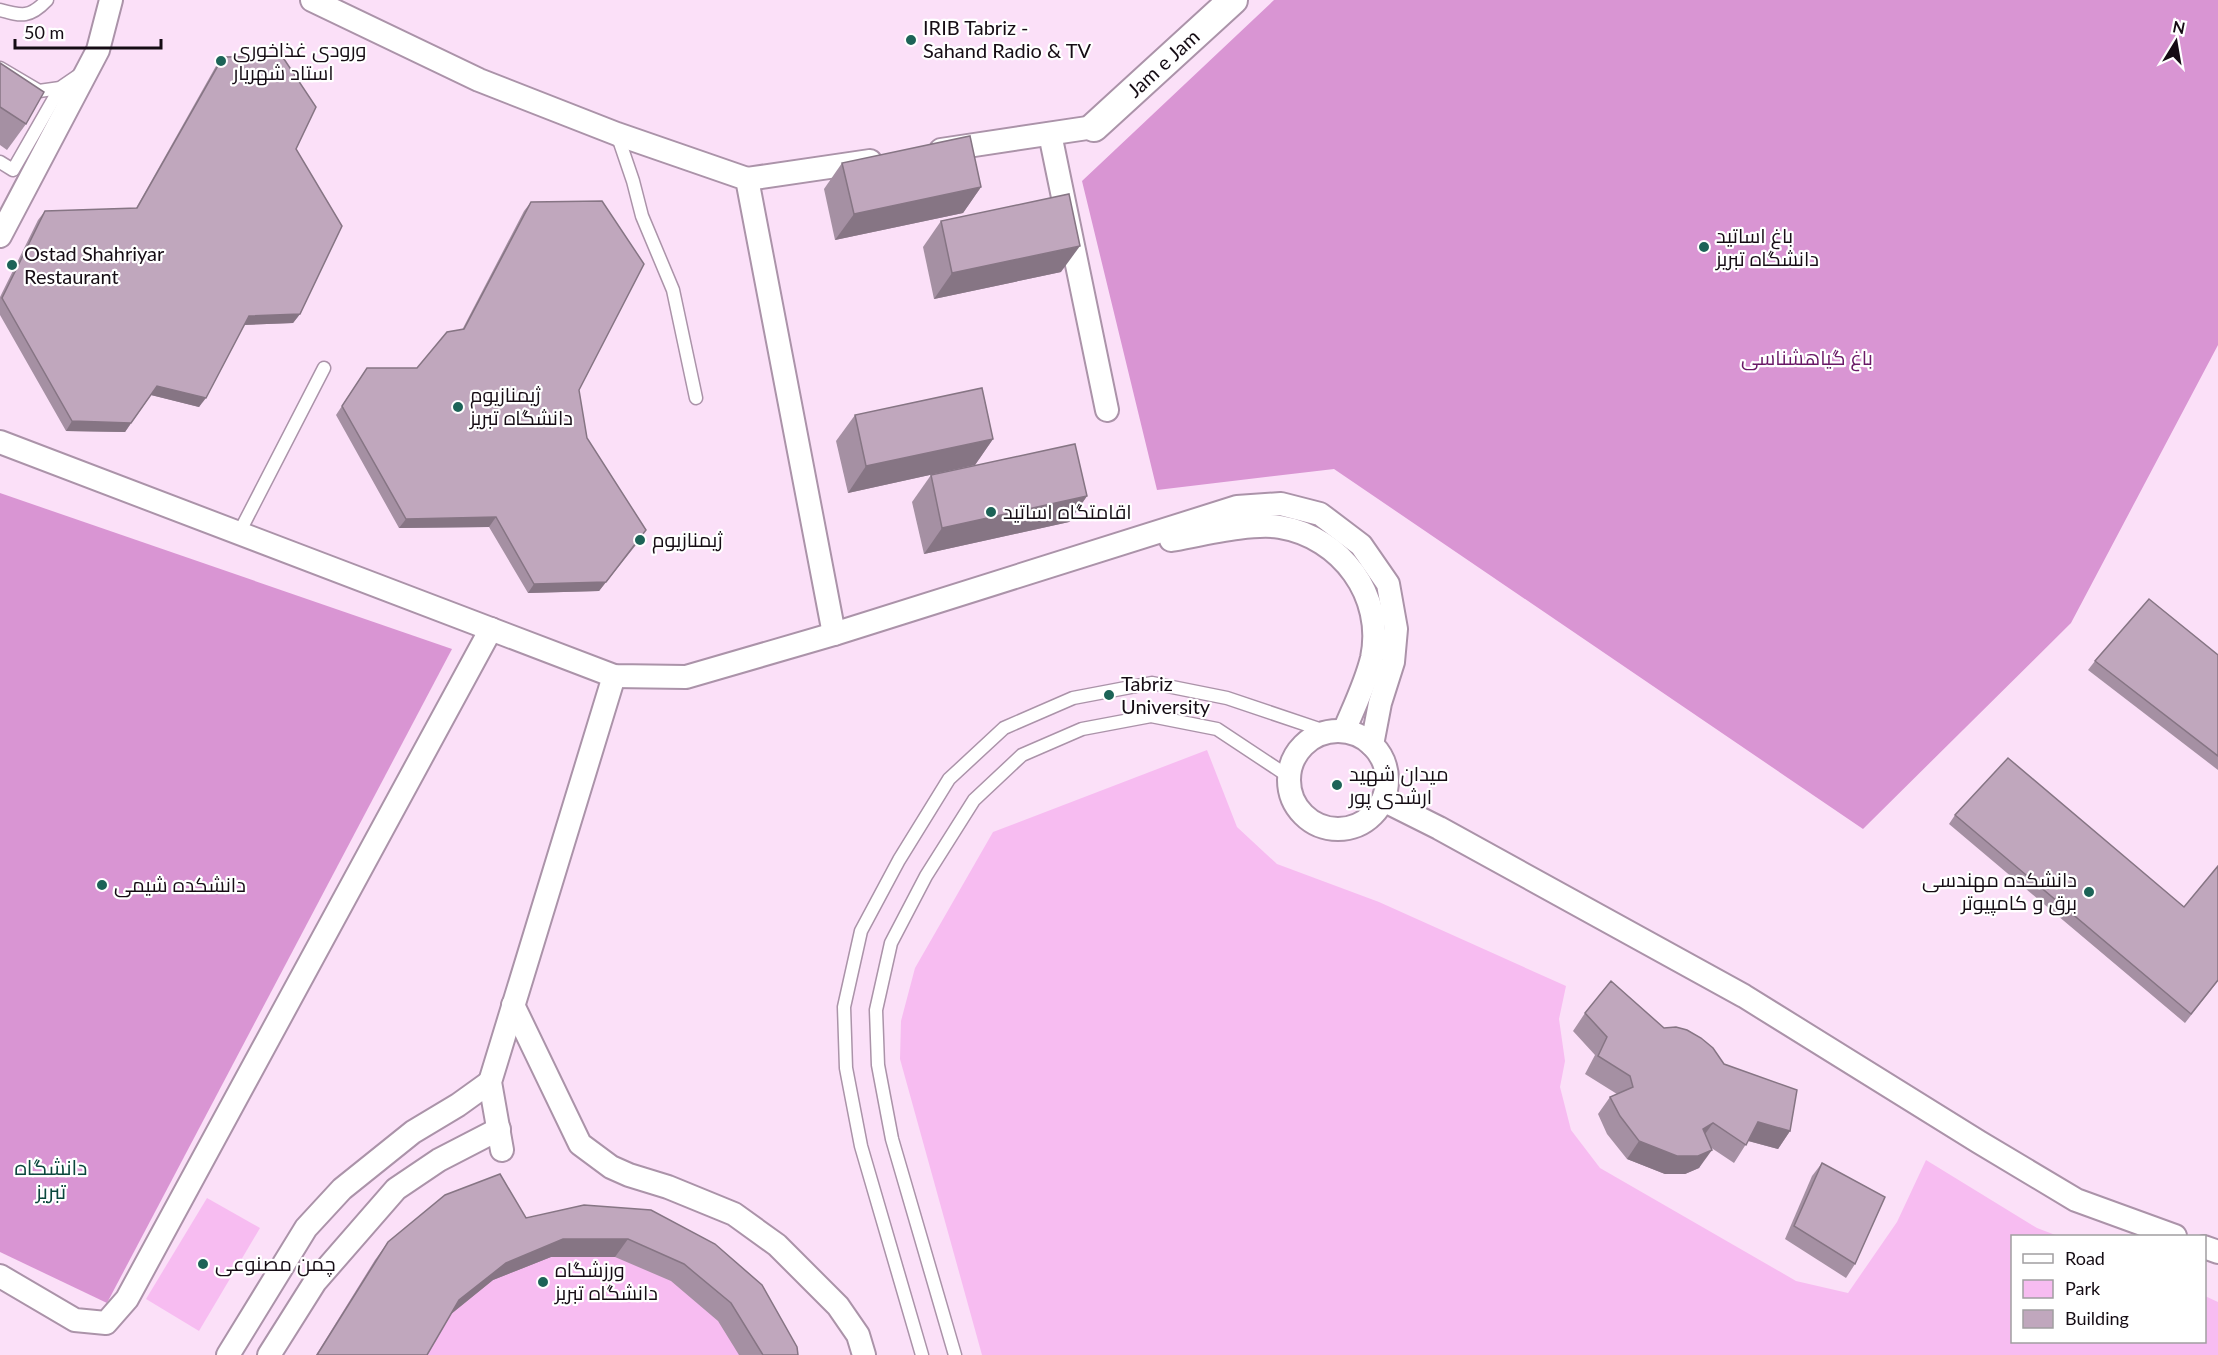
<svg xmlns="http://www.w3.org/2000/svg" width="2218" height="1355" font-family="Lato,Cairo,sans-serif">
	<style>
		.green { fill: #f7bcf1 }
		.forest { fill: #d995d3 }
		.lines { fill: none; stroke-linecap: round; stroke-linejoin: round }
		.service-casing { stroke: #ab93a9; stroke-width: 15 }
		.minor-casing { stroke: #ab93a9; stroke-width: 26 }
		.tertiary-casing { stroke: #ab93a9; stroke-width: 32 }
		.service { stroke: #fff; stroke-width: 12 }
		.minor { stroke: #fff; stroke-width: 22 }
		.tertiary { stroke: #fff; stroke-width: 28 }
		.wall { fill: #a590a3 }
		.shaded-wall { fill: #867584 }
		.building { fill: #c0a7bd; stroke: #867584; stroke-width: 1.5 }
		.poi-dot { fill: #1c6357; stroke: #fff; stroke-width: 2 }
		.labels { text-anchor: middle; stroke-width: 4.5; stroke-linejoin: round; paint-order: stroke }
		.poi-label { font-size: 20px; fill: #150c14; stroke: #fff; text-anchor: start }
		.street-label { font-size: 20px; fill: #150c14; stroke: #fff }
		.park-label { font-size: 20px; fill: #691866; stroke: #fff }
		.neighbourhood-label { font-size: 21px; fill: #0b473d; stroke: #fff }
	</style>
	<rect width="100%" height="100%" fill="#fbe0f8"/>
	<g class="green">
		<polygon points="1207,750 1237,827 1277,864 1379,902 1566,986 1559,1019 1565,1061 1560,1087 1571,1130 1600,1168 1796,1281 1848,1293 1897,1222 1926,1160 2037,1228 2058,1236 2012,1236 2012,1342 2204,1342 2205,1296 2218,1302 2218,1355 982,1355 900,1059 901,1021 915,968 993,832"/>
		<polygon points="207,1198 260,1228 199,1331 146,1299"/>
		<polygon points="433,1213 514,1236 638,1228 779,1355 316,1355 375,1260"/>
	</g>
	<g class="forest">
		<polygon points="1274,0 2218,0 2218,345 2071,623 1863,829 1334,469 1157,490 1082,181"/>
		<polygon points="0,493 452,649 107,1303 0,1252"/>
	</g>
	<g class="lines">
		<g class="service-casing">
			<g id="service">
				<path d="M0,10C22,16 30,18 47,0"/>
				<polyline points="0,68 39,91 60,88 79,75"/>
				<polyline points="617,134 633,181 642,216 673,290 696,398"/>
				<polyline points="0,162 13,170 60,88"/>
				<polyline points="239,533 324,368"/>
				<polyline points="922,1355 861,1146 846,1068 844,1007 861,931 899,860 949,779 1004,728 1073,698 1152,683 1227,698 1328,732"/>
				<polyline points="955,1355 892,1139 878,1065 876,1010 891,943 926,876 974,800 1022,755 1082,729 1151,716 1217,729 1288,776"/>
			</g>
		</g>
		<g class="minor-casing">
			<g id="minor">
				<polyline points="312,0 479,80 617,134 747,179 834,634"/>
				<polyline points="1050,134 1107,410"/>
				<polyline points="941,150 1094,127"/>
				<polyline points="747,179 870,161"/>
				<polyline points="0,236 98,50 111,0"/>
				<polyline points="0,442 614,676 686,677 834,634 1237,507 1281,504 1320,514 1361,545 1388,584 1396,629 1393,662 1380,703 1372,745"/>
				<path d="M1171,540C1200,535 1253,522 1280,527C1341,537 1385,596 1372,658C1366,683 1354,707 1344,731"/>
				<circle cx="1338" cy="780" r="49"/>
				<polyline points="1383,800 1439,828 1744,996 1979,1142 2076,1200 2175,1236"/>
				<polyline points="513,1005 580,1144 611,1167 629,1175 668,1187 734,1214 777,1245 838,1306 858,1335 864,1355"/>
				<polyline points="502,1150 490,1082 614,676"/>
				<polyline points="2204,1247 2218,1252"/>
				<polyline points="0,1276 75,1320 106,1323 127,1299 491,629"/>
				<polyline points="228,1355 306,1228 342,1189 413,1132 458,1105 490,1082"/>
				<polyline points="269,1355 315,1282 396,1189 439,1160 499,1129"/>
			</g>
		</g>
		<g class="tertiary-casing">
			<g id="tertiary">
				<path id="s1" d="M1094,127L1233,0"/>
			</g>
		</g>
		<use href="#service" class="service"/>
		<use href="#minor" class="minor"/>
		<use href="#tertiary" class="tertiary"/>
	</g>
	<g class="wall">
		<polygon points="223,57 296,149 300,314 293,323 244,325 199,407 151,395 125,432 66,431 0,315 0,297 38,220 45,211 136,208 216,66"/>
		<polygon points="0,63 26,124 7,150 0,145"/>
		<polygon points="842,163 981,187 963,213 835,240 824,189"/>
		<polygon points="531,202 579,390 587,438 640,540 599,591 528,593 489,527 399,528 336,415 361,377 417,368 462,330 524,211"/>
		<polygon points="941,221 1061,272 934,299 923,247"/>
		<polygon points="855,415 993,439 975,465 848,493 836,441"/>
		<polygon points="931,475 1087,496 1069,522 924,554 912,502"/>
		<polygon points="2218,655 2218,770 2088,670 2095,661"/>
		<polygon points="1955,815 2184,907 2218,866 2218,981 2185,1023 1949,824"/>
		<polygon points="1585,1013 1664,1028 1724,1064 1790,1131 1778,1149 1748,1141 1734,1163 1710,1147 1699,1168 1685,1174 1665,1174 1627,1159 1607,1134 1598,1114 1610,1097 1617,1094 1585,1074 1595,1055 1573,1031"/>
		<polygon points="1822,1163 1855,1264 1846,1278 1785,1239 1812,1176"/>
		<polygon points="651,1210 798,1355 739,1355 718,1321 671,1281 615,1257 551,1257 493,1280 450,1315 427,1355 316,1355 375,1260 388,1242 526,1218"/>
	</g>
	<g class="shaded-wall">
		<polygon points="981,187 963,213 835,240 854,214"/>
		<polygon points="1080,246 1061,272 934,299 952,273"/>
		<polygon points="300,314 293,323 243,325 249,316"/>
		<polygon points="157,386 206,398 199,407 151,395"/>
		<polygon points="72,421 131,423 125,432 66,431"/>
		<polygon points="993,439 975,465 848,493 866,466"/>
		<polygon points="1087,496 1069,522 924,554 942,528"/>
		<polygon points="496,517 489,527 399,528 406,519"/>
		<polygon points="646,530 599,591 528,593 534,584"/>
		<polygon points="1758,1122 1790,1131 1778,1149 1745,1140"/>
		<polygon points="1713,1123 1700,1141 1703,1129"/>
		<polygon points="1639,1141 1712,1150 1699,1168 1685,1174 1665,1174 1627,1159"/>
		<polygon points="563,1239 628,1239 615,1257 551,1257 493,1280 446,1318 459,1300 506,1263"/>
	</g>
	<g class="building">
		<polygon points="282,56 316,107 296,149 342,226 300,314 249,316 206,398 157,386 131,423 72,421 2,298 45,211 137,208 223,57"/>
		<polygon points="0,63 44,92 26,124 0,107"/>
		<polygon points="970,136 981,187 854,214 842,163"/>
		<polygon points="1069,194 1080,246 952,273 941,221"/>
		<polygon points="602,201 644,264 579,390 587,438 646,530 606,582 534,584 496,517 406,519 342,406 367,368 417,368 447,332 464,329 531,202"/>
		<polygon points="982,388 993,439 866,466 855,415"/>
		<polygon points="1075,444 1087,496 942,528 931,475"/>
		<polygon points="2149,599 2218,655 2218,756 2095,661"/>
		<polygon points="2008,758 2184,907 2218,866 2218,980 2191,1014 1955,815"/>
		<polygon points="1611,981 1664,1028 1676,1027 1687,1030 1701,1038 1713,1048 1724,1064 1797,1090 1790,1131 1758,1122 1746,1145 1713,1123 1703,1129 1712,1150 1698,1156 1677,1156 1639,1141 1620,1116 1610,1097 1633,1087 1630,1076 1598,1056 1607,1037 1585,1013"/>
		<polygon points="1822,1163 1885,1197 1855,1264 1794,1226"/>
		<polygon points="500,1174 526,1218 584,1205 651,1210 715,1244 762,1285 797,1347 798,1355 763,1355 731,1303 684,1264 628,1239 563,1239 506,1263 459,1300 427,1355 317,1355 388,1242 445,1195"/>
	</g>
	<g class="poi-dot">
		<circle cx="911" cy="40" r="6"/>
		<circle cx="221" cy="61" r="6"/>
		<circle cx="1704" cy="247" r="6"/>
		<circle cx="12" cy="265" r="6"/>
		<circle cx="458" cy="407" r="6"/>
		<circle cx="991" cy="512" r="6"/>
		<circle cx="640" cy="540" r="6"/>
		<circle cx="1109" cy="695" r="6"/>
		<circle cx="1337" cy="785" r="6"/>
		<circle cx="102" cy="885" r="6"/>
		<circle cx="2089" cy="892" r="6"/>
		<circle cx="203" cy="1264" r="6"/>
		<circle cx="543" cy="1282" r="6"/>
	</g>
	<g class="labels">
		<g class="poi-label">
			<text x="923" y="35">IRIB Tabriz -<tspan x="923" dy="23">Sahand Radio &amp; TV</tspan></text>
			<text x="233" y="57">ورودی غذاخوری<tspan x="233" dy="23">استاد شهریار</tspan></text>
			<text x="1716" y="243">باغ اساتید<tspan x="1716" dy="23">دانشگاه تبریز</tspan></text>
			<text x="24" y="261">Ostad Shahriyar<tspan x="24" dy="23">Restaurant</tspan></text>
			<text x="470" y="402">ژیمنازیوم<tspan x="470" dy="23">دانشگاه تبریز</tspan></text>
			<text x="1003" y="519">اقامتگاه اساتید</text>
			<text x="652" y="547">ژیمنازیوم</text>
			<text x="1121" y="691">Tabriz<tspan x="1121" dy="23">University</tspan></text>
			<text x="1349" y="781">میدان شهید<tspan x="1349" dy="23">ارشدی پور</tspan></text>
			<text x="2077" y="887" text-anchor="end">دانشکده مهندسی<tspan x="2077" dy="23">برق و کامپیوتر</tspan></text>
			<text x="114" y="892">دانشکده شیمی</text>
			<text x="215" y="1271">چمن مصنوعی</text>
			<text x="555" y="1277">ورزشگاه<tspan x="555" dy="23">دانشگاه تبریز</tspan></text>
		</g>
		<g class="street-label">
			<text dy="7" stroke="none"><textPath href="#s1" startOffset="94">Jam e Jam</textPath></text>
		</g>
		<g class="park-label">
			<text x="1807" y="365">باغ گیاهشناسی</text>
		</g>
		<g class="neighbourhood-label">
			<text x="51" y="1175">دانشگاه<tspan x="51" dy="24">تبریز</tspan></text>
		</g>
	</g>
	<rect x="2011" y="1235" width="195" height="108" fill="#ffffff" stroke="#a19ea1" stroke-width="1.5"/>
	<rect x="2023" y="1254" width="30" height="9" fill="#ffffff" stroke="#a19ea1" stroke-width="1.5"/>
	<text x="2065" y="1265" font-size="18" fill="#150c14">Road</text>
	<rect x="2023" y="1280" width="30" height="18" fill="#f7bcf1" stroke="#a19ea1" stroke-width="1.5"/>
	<text x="2065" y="1295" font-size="18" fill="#150c14">Park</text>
	<rect x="2023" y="1310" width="30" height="18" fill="#c0a7bd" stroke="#a19ea1" stroke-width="1.5"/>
	<text x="2065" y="1325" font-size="18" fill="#150c14">Building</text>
	<g transform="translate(2176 42) rotate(11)" stroke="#ffffff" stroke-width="4.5" paint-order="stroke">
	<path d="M0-4.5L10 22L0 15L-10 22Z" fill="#150c14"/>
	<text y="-9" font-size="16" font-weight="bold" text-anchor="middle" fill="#150c14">N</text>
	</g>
	<path d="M15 39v9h146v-9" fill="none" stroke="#150c14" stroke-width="3"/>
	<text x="24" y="39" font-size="18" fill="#150c14" stroke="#ffffff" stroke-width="4.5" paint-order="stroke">50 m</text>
</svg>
